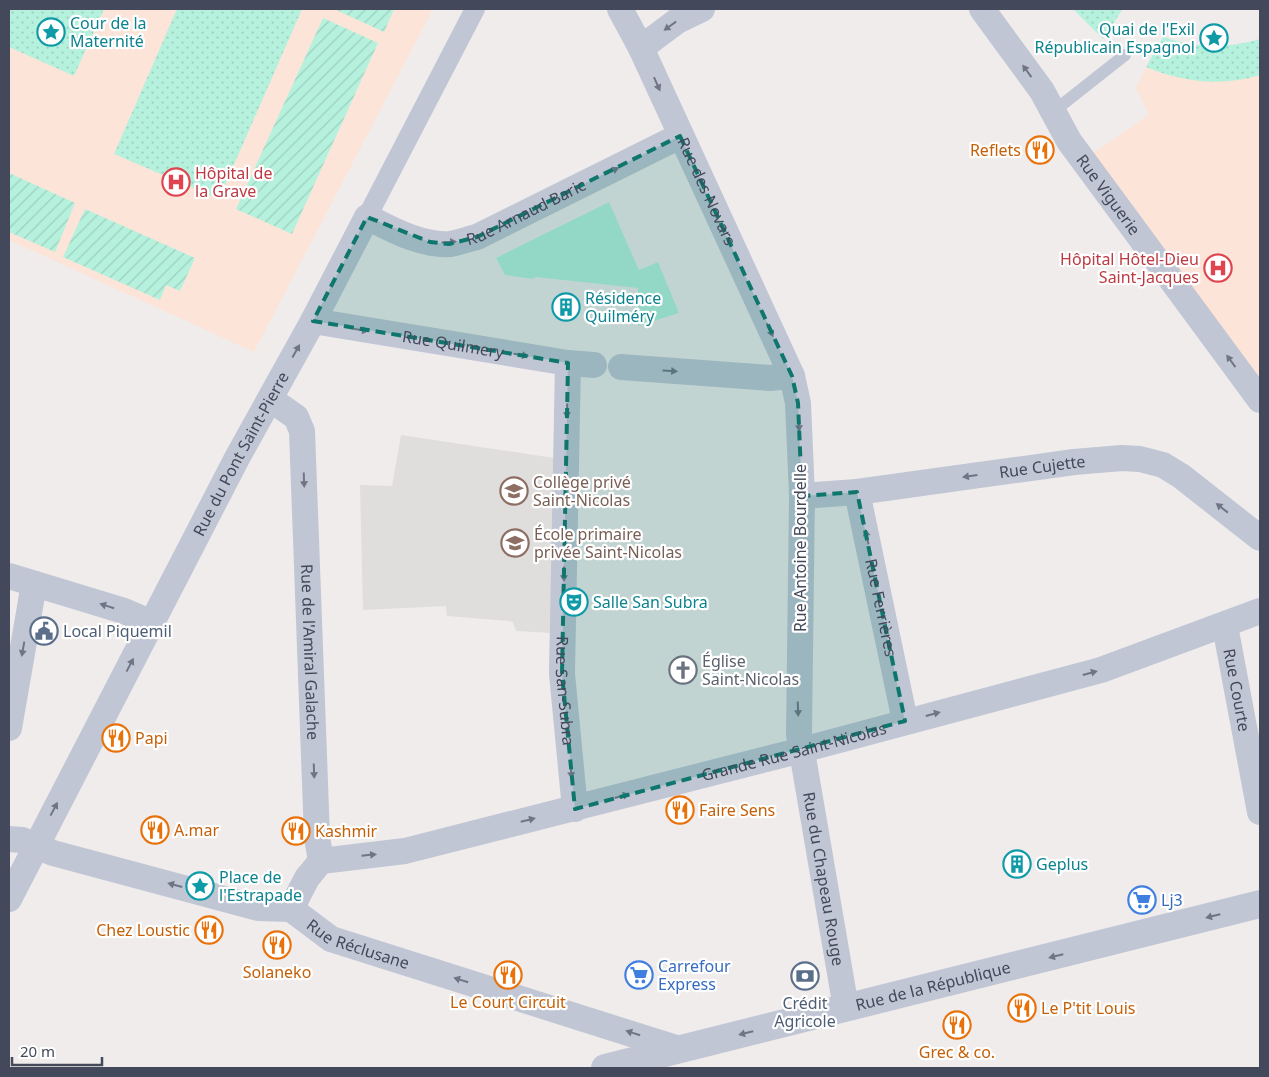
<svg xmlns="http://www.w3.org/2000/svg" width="1269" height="1077" font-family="'Noto Sans',sans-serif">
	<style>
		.education { fill: #e0dddd }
		.medical { fill: #fce5d8 }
		.grass { fill: url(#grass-dots) }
		.park { fill: #b5f1dd }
		.garden { fill: url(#garden-furrows) }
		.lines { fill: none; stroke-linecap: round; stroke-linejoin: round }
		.service { stroke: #c0c6d4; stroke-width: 12 }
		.pedestrian { stroke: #c0c6d4; stroke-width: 20 }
		.minor { stroke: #c0c6d4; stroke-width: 26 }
		.tertiary { stroke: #c0c6d4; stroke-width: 28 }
		.oneway { fill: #6f7585 }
		.marked { fill: #0f766e; fill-opacity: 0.2; stroke: #0f766e; stroke-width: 4; stroke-dasharray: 10 6; stroke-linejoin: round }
		.labels { text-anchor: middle; stroke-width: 4.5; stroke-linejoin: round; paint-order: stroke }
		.culture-label { font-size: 16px; fill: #0d838f; stroke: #fff; text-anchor: start }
		.food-label { font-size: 16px; fill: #c56008; stroke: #fff; text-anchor: start }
		.health-label { font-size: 16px; fill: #be3a42; stroke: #fff; text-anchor: start }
		.street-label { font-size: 16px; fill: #43495a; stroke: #fff }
		.education-label { font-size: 16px; fill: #785e54; stroke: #fff; text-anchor: start }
		.service-label { font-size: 16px; fill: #4e5e75; stroke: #fff; text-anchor: start }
		.worship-label { font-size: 16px; fill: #5b616d; stroke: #fff; text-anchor: start }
		.shop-label { font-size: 16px; fill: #366cbe; stroke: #fff; text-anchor: start }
	</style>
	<defs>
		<pattern id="grass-dots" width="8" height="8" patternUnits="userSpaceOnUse" patternTransform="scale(1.25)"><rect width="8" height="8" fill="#b5f1dd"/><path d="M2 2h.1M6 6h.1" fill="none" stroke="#9dd0c0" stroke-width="1.8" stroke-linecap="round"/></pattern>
		<pattern id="garden-furrows" width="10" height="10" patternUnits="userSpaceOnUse" patternTransform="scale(1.25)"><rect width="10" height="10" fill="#b5f1dd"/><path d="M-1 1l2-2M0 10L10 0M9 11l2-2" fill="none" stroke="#9dd0c0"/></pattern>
	</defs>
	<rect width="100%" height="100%" fill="#efeceb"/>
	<polygon class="education" points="401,435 554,458 552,633 516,631 513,622 509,621 447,616 446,606 363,610 360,485 392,486"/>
	<g class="medical">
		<polygon points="9,9 433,9 254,352 9,240"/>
		<polygon points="1146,67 1163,74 1212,81 1240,79 1260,75 1260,380 1093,153 1149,115 1136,88"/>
	</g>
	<g class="grass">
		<polygon points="9,9 104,9 74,76 9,47"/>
		<polygon points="177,9 302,9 219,199 114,154"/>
		<polygon points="1073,9 1121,9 1122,10 1103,39"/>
		<path d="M1163,37C1199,48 1224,49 1260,39V75C1222,87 1182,82 1146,67Z"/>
	</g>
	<polygon class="park" points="609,202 639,270 658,262 679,313 638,326 638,288 535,277 534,279 505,275 496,258"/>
	<g class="garden">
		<polygon points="334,9 394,9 384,32"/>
		<polygon points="323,18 378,43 292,234 236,209"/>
		<polygon points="9,173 75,203 55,252 9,232"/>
		<polygon points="85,209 195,258 180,291 166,285 160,300 63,257"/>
	</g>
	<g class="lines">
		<polyline class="service" points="1054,111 1125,55"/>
		<polyline class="pedestrian" points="367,217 475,9"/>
		<g class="minor">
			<path id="s1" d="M620,9L641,48L792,376L798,403L802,496L799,734L846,1008"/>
			<path id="s2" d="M982,9L1042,91L1069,141L1260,400"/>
			<polyline points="641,48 677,21 702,9"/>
			<path id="s3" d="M313,321L568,363L594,365"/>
			<path id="s4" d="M568,363L562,674L575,809"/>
			<polyline points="621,367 770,378 792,376"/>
			<path id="s5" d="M270,399L296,417L302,431L317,837L321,861L307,878L291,909"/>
			<path id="s6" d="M857,492L905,721"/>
			<path id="s7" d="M802,496L857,492L1074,462L1122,458L1140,459L1163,465L1181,476L1260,538"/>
			<polyline points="9,576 124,611 152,623"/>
			<path id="s8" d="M1225,626L1260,812"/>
			<polyline points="9,728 34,584"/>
			<path id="s9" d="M9,839L22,840L53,853L258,908L291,909L331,939L679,1049"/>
			<path id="s10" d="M321,861L405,851L802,750L1101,670L1260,611"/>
			<path id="s11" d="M9,899L237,458L313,321L367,217C391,229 421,246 450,244C458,243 468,239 477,237L680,136"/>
		</g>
		<path class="tertiary" id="s12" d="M605,1068L1260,904"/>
	</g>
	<defs><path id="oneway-solid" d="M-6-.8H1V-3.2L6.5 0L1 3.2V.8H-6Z" transform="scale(1.25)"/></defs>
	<g class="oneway">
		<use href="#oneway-solid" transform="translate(670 26) rotate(144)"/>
		<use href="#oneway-solid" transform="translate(1027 71) rotate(-126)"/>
		<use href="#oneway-solid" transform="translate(657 84) rotate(66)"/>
		<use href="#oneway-solid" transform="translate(612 171) rotate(-27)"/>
		<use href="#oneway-solid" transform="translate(449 242) rotate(-4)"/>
		<use href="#oneway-solid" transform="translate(361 330) rotate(9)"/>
		<use href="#oneway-solid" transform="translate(770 330) rotate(65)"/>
		<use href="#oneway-solid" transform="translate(296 351) rotate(-61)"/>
		<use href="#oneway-solid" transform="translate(521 355) rotate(9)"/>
		<use href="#oneway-solid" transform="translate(1231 361) rotate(-126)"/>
		<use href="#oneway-solid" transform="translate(670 371) rotate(4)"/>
		<use href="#oneway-solid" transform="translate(567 411) rotate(91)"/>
		<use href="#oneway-solid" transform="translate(799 424) rotate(88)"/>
		<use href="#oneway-solid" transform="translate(970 476) rotate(172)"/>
		<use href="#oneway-solid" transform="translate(304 480) rotate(88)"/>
		<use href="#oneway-solid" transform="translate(1222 508) rotate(-142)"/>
		<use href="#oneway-solid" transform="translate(867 537) rotate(-102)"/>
		<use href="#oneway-solid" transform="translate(564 574) rotate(91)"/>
		<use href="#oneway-solid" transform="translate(107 606) rotate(-163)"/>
		<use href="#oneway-solid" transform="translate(23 649) rotate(100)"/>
		<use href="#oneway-solid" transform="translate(130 665) rotate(-62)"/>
		<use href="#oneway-solid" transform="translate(1090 673) rotate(-15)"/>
		<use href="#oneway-solid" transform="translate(798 709) rotate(88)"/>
		<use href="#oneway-solid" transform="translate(933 714) rotate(-15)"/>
		<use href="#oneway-solid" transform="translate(314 771) rotate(88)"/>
		<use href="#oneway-solid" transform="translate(571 771) rotate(85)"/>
		<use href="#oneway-solid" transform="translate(622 796) rotate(-15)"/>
		<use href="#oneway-solid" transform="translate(54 809) rotate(-62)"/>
		<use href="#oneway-solid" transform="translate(528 820) rotate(-14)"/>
		<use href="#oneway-solid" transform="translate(369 855) rotate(-6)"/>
		<use href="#oneway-solid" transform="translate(175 885) rotate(-165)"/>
		<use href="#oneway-solid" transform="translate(1213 916) rotate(166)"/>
		<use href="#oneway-solid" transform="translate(1056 956) rotate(166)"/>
		<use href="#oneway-solid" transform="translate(461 980) rotate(-163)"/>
		<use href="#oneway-solid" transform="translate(633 1033) rotate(-162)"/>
		<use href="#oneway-solid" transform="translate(746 1033) rotate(166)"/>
	</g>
	<path class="marked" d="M680,136L792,376L798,403L802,496L857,492L905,721L575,809L562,674L568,363L313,321L367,217L430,242L449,244L477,237Z"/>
	<defs>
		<g id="sight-ring" transform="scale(1.4375)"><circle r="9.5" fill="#fff" stroke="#0f9aa8" stroke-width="1.5"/><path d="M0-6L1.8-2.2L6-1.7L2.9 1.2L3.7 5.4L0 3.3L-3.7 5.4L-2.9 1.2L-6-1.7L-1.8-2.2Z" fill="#0f9aa8"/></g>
		<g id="restaurant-ring" transform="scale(1.4375)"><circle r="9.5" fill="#fff" stroke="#e8710a" stroke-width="1.5"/><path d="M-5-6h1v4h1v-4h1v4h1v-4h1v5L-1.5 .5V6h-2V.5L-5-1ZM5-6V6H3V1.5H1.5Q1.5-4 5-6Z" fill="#e8710a"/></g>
		<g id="hospital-ring" transform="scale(1.4375)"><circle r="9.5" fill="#fff" stroke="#e0444e" stroke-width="1.5"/><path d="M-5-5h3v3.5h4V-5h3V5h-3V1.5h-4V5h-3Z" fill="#e0444e"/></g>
		<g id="building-ring" transform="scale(1.4375)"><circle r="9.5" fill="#fff" stroke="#0f9aa8" stroke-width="1.5"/><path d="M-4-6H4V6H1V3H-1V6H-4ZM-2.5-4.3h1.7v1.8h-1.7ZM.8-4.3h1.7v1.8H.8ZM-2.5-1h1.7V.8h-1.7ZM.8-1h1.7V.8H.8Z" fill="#0f9aa8"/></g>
		<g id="school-ring" transform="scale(1.4375)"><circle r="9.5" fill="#fff" stroke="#8d6e63" stroke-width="1.5"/><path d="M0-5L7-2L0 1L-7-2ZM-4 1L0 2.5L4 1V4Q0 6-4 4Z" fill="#8d6e63"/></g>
		<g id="theatre-ring" transform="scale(1.4375)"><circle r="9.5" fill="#fff" stroke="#0f9aa8" stroke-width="1.5"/><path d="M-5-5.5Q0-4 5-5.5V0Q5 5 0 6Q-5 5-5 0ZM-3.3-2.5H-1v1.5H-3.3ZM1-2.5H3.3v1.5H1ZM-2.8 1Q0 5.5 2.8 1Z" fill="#0f9aa8"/></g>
		<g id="civic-ring" transform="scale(1.4375)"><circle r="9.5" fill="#fff" stroke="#5c6f8a" stroke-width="1.5"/><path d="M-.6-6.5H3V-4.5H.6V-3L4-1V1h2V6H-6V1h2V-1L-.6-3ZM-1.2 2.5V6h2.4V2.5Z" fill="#5c6f8a"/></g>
		<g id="church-ring" transform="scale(1.4375)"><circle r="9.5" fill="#fff" stroke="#6b7280" stroke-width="1.5"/><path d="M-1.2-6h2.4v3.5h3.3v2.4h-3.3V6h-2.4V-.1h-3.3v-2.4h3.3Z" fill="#6b7280"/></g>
		<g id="supermarket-ring" transform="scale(1.4375)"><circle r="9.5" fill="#fff" stroke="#3f7fe0" stroke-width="1.5"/><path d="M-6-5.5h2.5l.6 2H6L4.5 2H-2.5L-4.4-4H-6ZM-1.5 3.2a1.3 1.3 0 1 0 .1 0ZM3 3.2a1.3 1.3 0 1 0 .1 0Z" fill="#3f7fe0"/></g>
		<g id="bank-ring" transform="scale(1.4375)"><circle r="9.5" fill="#fff" stroke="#5c6f8a" stroke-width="1.5"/><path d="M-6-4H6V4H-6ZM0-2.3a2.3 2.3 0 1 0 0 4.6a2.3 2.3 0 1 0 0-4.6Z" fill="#5c6f8a"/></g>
	</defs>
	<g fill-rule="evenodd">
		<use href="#sight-ring" x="51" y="32"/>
		<use href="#sight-ring" x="1214" y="38"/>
		<use href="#restaurant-ring" x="1040" y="150"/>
		<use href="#hospital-ring" x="176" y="182"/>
		<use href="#hospital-ring" x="1218" y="268"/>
		<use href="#building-ring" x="566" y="307"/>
		<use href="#school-ring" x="514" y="491"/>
		<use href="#school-ring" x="515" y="543"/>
		<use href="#theatre-ring" x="574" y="602"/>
		<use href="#civic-ring" x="44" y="631"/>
		<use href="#church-ring" x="683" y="670"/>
		<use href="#restaurant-ring" x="116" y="738"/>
		<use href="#restaurant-ring" x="680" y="810"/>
		<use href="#restaurant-ring" x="155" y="830"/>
		<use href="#restaurant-ring" x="296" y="831"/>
		<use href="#building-ring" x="1017" y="864"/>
		<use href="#sight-ring" x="200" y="886"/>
		<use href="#supermarket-ring" x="1142" y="900"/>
		<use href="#restaurant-ring" x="209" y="930"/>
		<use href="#restaurant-ring" x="277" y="945"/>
		<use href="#restaurant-ring" x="508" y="975"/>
		<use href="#supermarket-ring" x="639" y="975"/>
		<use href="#bank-ring" x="805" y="976"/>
		<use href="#restaurant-ring" x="1022" y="1008"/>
		<use href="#restaurant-ring" x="957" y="1025"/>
	</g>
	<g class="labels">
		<g class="culture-label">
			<text x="70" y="29">Cour de la<tspan x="70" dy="18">Maternité</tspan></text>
			<text x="1195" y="35" text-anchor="end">Quai de l'Exil<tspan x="1195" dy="18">Républicain Espagnol</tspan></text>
			<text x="585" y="304">Résidence<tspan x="585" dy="18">Quilméry</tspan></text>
			<text x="593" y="608">Salle San Subra</text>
			<text x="1036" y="870">Geplus</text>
			<text x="219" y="883">Place de<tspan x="219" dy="18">l'Estrapade</tspan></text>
		</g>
		<g class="food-label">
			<text x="1021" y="156" text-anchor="end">Reflets</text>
			<text x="135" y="744">Papi</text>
			<text x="699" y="816">Faire Sens</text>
			<text x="174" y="836">A.mar</text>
			<text x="315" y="837">Kashmir</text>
			<text x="190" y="936" text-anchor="end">Chez Loustic</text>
			<text x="277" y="978" text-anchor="middle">Solaneko</text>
			<text x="508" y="1008" text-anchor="middle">Le Court Circuit</text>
			<text x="1041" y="1014">Le P'tit Louis</text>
			<text x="957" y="1058" text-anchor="middle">Grec &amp; co.</text>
		</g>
		<g class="health-label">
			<text x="195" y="179">Hôpital de<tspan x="195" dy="18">la Grave</tspan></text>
			<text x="1199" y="265" text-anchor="end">Hôpital Hôtel-Dieu<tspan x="1199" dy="18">Saint-Jacques</tspan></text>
		</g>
		<g class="street-label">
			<text dy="6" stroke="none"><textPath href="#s1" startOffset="202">Rue des Novars</textPath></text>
			<text dy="6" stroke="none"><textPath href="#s2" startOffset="225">Rue Viguerie</textPath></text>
			<text dy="6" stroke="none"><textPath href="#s11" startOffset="941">Rue Arnaud Baric</textPath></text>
			<text dy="6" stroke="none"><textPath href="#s3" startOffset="142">Rue Quilmery</textPath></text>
			<text dy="6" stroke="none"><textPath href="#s11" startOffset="502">Rue du Pont Saint-Pierre</textPath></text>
			<text dy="6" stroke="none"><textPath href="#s7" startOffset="242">Rue Cujette</textPath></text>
			<text transform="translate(800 548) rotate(-90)" y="6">Rue Antoine Bourdelle</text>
			<text dy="6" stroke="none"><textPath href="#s6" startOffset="118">Rue Ferrières</textPath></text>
			<text dy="6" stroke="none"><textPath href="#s5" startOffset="268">Rue de l'Amiral Galache</textPath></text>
			<text dy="6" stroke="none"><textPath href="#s8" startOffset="65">Rue Courte</textPath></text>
			<text dy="6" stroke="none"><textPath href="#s4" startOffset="328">Rue San-Subra</textPath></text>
			<text dy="6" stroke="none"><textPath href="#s10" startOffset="486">Grande Rue Saint-Nicolas</textPath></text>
			<text dy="6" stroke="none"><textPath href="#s1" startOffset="911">Rue du Chapeau Rouge</textPath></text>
			<text dy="6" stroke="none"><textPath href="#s9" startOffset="369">Rue Réclusane</textPath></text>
			<text dy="6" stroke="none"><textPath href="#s12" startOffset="338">Rue de la République</textPath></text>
		</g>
		<g class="education-label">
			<text x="533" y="488">Collège privé<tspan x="533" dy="18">Saint-Nicolas</tspan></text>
			<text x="534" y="540">École primaire<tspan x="534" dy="18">privée Saint-Nicolas</tspan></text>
		</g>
		<g class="service-label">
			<text x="63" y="637">Local Piquemil</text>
			<text x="805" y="1009" text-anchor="middle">Crédit<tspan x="805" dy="18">Agricole</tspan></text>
		</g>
		<g class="worship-label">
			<text x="702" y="667">Église<tspan x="702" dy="18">Saint-Nicolas</tspan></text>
		</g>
		<g class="shop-label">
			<text x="1161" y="906">Lj3</text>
			<text x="658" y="972">Carrefour<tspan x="658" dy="18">Express</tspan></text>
		</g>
	</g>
	<rect width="1269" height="1077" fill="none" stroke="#43495a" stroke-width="20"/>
	<path d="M12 1057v8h90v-8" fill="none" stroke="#43495a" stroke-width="2.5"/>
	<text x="20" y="1057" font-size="15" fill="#43495a" stroke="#ffffff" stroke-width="4" paint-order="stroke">20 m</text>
</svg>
